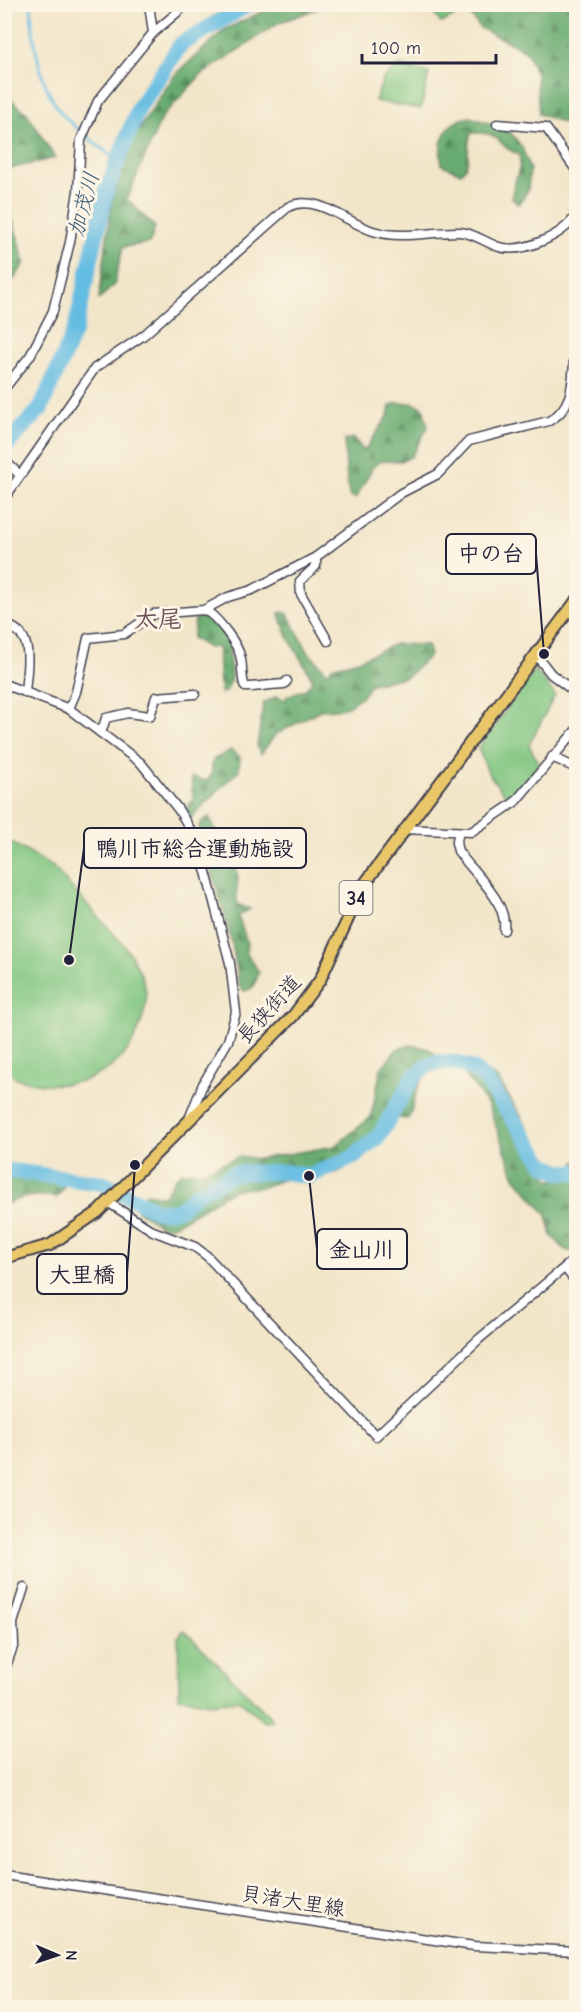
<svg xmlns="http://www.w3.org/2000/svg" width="581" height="2012" font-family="'Comic Neue','Klee One',sans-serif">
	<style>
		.grass { fill: #81c681; stroke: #52745e; stroke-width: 1.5 }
		.forest { fill: url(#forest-firs); stroke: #456655; stroke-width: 1.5 }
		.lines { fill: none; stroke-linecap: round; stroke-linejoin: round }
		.stream { stroke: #64bce2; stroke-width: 3 }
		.river { stroke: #64bce2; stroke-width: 16 }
		.minor-casing { stroke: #413f50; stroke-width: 11 }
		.major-casing { stroke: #413f50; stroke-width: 14 }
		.minor { stroke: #fff; stroke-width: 8 }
		.major { stroke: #e9c769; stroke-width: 10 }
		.labels { text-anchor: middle; stroke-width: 6; stroke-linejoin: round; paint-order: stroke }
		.shield { fill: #fcf5e5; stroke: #63616e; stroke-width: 1.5 }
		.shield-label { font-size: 20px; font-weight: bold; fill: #22223b }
		.street-label { font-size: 21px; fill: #22223b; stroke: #fcf5e5 }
		.water-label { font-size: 22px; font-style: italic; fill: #395875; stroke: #fcf5e5 }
		.quarter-label { font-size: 24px; font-weight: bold; fill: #6d505a; stroke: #fcf5e5 }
		.leader { fill: none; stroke: #22223b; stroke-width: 2 }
		.callout-dot { fill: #22223b; stroke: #fcf5e5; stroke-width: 2 }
		.callout { fill: #fcf5e5; stroke: #22223b; stroke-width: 2 }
		.callout-label { font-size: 22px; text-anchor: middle; font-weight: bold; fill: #22223b }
	</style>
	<defs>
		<pattern id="forest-firs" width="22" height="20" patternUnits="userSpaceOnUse" patternTransform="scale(1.5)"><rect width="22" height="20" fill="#68ab6f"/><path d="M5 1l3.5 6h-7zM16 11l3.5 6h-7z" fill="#558b5c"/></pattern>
	</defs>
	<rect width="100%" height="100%" fill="#fcf5e5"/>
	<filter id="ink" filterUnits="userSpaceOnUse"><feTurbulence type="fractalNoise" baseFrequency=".0167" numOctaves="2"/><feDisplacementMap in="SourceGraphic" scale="12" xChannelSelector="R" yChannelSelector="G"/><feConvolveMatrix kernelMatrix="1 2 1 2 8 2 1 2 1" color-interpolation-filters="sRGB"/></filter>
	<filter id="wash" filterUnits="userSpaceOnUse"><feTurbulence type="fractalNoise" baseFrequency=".008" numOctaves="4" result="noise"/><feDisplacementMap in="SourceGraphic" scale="24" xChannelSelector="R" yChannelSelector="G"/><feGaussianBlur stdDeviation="1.35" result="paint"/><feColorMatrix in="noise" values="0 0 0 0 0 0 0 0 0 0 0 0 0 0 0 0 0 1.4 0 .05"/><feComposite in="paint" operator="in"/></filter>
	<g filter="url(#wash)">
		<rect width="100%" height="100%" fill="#f2e6c9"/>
		<g class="grass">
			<polygon points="427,5 469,5 467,10 441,23"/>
			<polygon points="399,65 429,73 421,109 375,101 383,79"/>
			<polygon points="535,670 555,695 529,745 539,764 508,799 489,774 478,748"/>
			<path d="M5,839L53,867L123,944C133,957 145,978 146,994C147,1003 143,1017 140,1026C125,1069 86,1088 43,1084C31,1083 13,1079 5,1070Z"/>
			<polygon points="184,1630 273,1720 265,1722 239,1700 210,1703 179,1697 178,1637"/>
		</g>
		<g class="forest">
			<polygon points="276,5 328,5 278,23 200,76 162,117 127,199 155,227 150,243 123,247 114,285 99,299 112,200 134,137 174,76 224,30"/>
			<polygon points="472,5 576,5 576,128 539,114 536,73 526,51 480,28 468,11"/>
			<polygon points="4,94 27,113 55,158 5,170"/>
			<path d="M470,117L508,129L522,147L530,169L528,190L519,205L512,198C512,181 523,170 519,154C496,148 505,131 471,133C465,148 473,161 461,173L442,165C437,141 445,121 470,117Z"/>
			<polygon points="5,193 25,263 5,292 4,292"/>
			<path d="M396,403H412L423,407L428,427L411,457L402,461H380L373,467L356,498L350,497C347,490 344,448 345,440L354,438L364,451L388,416L390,406Z"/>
			<path d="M204,612L211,616L231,644C225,662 237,672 226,692L221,693L220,689L218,647L208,648L192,638L195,620Z"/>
			<polygon points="281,612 287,613 309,653 328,673 332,667 359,660 395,644 427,645 430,655 407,677 371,684 362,696 350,705 339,709 320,710 275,735 261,754 257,747 263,703 277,696 285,700 287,696 306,689 313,680 289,639 279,613"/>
			<polygon points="231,750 240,757 239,770 191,818 187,814 187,807 193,800 191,777 207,781 211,775 213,760"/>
			<path d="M209,817L237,872C240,884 234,892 238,904L250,909L238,916L247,942L246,953L259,972C254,983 258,988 244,991L239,986C233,934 216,883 198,833L200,824Z"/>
			<path d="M411,1045L429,1049L439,1057C435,1067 427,1072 421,1081C415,1092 414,1107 408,1119L396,1118C370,1153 349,1177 303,1181L297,1170L291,1165L290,1177L263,1187L233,1190L173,1226L163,1227L137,1211L136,1206L146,1193L164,1196L175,1178L182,1172L203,1171L240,1156L258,1159L335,1146L371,1117L381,1068L397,1049Z"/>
			<polygon points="480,1067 498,1079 529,1129 534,1160 549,1180 565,1179 576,1161 576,1249 574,1252 565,1250 552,1236 547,1215 515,1177 488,1105 462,1071"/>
			<path d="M13,1174L50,1183H61L64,1187L58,1197C40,1194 20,1196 5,1205V1176Z"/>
		</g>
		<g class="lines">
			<path class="stream" d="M31,4C32,39 40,91 65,117C81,133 101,147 118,162"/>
			<g class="river">
				<polyline points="4,448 41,408 75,330 106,192 139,107 181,44 249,4"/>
				<polyline points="4,1170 102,1183 158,1211 168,1211 179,1209 196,1194 234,1173 285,1172 309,1176 354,1157 379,1136 414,1076 427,1066 438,1062 456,1063 473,1069 485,1079 545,1165 559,1172 576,1172"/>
			</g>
		</g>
	</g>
	<g filter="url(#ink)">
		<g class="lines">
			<g class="minor-casing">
				<g id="minor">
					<polyline points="149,4 153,33"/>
					<polyline points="497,124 546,128 576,170"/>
					<polyline points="4,389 30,356 53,311 70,242 78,191 81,140 98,101 153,33 187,4"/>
					<polyline points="4,460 20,475"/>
					<path d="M4,499L95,368L144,335L288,207C316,193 346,222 373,231C402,240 431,231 460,232C474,233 486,243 499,247C523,254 564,235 576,215"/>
					<polyline points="316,557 316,566 300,581 301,594 328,641"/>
					<path d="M204,610C216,615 239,645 241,659C243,669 241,677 245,687C249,688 276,684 284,684L287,681"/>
					<path d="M4,625C36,631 27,666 25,692"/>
					<polyline points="537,656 551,674 576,693"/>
					<polyline points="4,684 69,709 141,763 178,809 189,827 206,872 230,963 236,1012 228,1041 203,1084 189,1119"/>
					<path d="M69,709L76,692L88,638L124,634L153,614L204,610L228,597L252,590L316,557L401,493L438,474L469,441L549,421C578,405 571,373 576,344"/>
					<polyline points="101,733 106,718 128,713 150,716 156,697 195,694"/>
					<polyline points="552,757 576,768"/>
					<polyline points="404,829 471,832 515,802 576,730"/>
					<path d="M459,833L456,843L458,851C473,873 508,901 504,930"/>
					<polyline points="109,1203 153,1231 195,1247 207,1256 376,1436 479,1339 576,1258"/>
					<polyline points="565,1268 576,1282"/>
					<polyline points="4,1672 14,1644 13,1623 24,1588"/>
					<polyline points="4,1875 474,1946 576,1951"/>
				</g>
			</g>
			<g class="major-casing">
				<polyline id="major" points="4,1258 50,1245 98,1212 293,1016 320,980 363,886 576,601"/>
			</g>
			<use href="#minor" class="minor"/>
			<use href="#major" class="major"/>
		</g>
	</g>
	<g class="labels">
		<rect class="shield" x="339.5" y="881" width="33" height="34" rx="4.5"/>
		<g class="shield-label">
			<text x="356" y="905">34</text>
		</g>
		<g class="street-label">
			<text transform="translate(269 1009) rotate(-48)" y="7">長狭街道</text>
			<text transform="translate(293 1901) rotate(9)" y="7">貝渚大里線</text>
		</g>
		<g class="water-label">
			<text transform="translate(83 204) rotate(-75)" y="8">加茂川</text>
		</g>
		<g class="quarter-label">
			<text x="158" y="627">太尾</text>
		</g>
	</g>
	<path class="leader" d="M544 654L536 554M69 960L84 848M309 1176L317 1249M135 1165L127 1274"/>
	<g class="callout-dot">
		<circle cx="544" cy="654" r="6"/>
		<circle cx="69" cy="960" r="6"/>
		<circle cx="309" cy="1176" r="6"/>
		<circle cx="135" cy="1165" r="6"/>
	</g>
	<g class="callout">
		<rect x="446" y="534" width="90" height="40" rx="6"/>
		<rect x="84" y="828" width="222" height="40" rx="6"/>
		<rect x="317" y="1229" width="90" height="40" rx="6"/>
		<rect x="37" y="1254" width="90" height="40" rx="6"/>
	</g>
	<g class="callout-label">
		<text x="491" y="561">中の台</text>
		<text x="195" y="856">鴨川市総合運動施設</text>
		<text x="362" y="1257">金山川</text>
		<text x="82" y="1282">大里橋</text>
	</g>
	<rect width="581" height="2012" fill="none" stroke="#fcf5e5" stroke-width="24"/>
	<g transform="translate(57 1955) rotate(92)" stroke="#fcf5e5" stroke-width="4.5" paint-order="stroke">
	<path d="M0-4.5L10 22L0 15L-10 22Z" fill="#22223b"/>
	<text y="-9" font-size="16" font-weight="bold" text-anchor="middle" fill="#22223b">N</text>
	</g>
	<path d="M362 54v9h134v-9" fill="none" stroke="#22223b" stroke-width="3"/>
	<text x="371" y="54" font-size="18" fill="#22223b" stroke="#fcf5e5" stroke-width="4.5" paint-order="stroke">100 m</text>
</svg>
